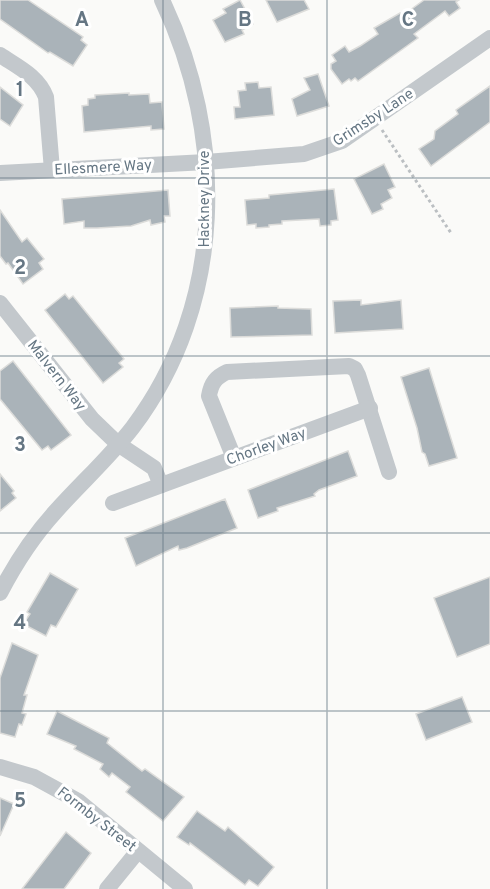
<svg xmlns="http://www.w3.org/2000/svg" width="490" height="889" font-family="Overpass,sans-serif">
	<style>
		.building { fill: #aab3b9; stroke: #dcdcda; stroke-width: 1.5 }
		.lines { fill: none; stroke-linecap: round; stroke-linejoin: round }
		.path { stroke: #bbbfc2; stroke-width: 3; stroke-dasharray: 3 3; stroke-linecap: butt }
		.minor { stroke: #c3c8cc; stroke-width: 16 }
		.grid { fill: none; stroke: #657683; stroke-width: 1.5; stroke-opacity: 0.55 }
		.labels { text-anchor: middle; stroke-width: 6; stroke-linejoin: round; paint-order: stroke }
		.street-label { font-size: 15px; fill: #657683; stroke: #fff }
		.grid-label { font-size: 20px; text-anchor: middle; font-weight: bold; fill: #657683; stroke: #fff; stroke-width: 6; stroke-linejoin: round; paint-order: stroke }
	</style>
	<rect width="100%" height="100%" fill="#fafaf8"/>
	<g class="building">
		<polygon points="0,0 28,0 83,37 81,40 87,45 73,66 50,52 48,53 0,19"/>
		<polygon points="240,0 253,24 242,30 244,34 225,42 213,20 226,13 223,9"/>
		<polygon points="266,0 304,0 309,9 277,22"/>
		<polygon points="424,0 459,0 456,2 460,8 449,16 445,11 414,34 418,38 358,81 355,78 351,81 349,79 342,84 331,69 331,64 336,61 332,55 345,46 349,52 360,46 378,34 374,28 400,13 402,16"/>
		<polygon points="318,74 329,106 297,116 292,99 310,90 304,78"/>
		<polygon points="258,82 259,88 271,87 274,115 235,119 234,107 240,107 238,91 246,90 245,83"/>
		<polygon points="490,86 490,122 431,166 419,149 434,139 435,131 458,114 456,110"/>
		<polygon points="0,87 23,105 10,126 0,119"/>
		<polygon points="129,93 129,95 149,94 150,103 162,102 164,129 151,130 151,126 84,132 82,106 88,105 88,99 95,98 95,95"/>
		<polygon points="384,164 395,187 388,190 392,198 381,204 383,209 372,214 354,179"/>
		<polygon points="334,189 338,220 331,221 331,225 320,226 319,219 282,221 282,224 269,225 269,227 256,228 256,224 247,225 245,200 269,198 269,195"/>
		<polygon points="168,190 170,216 164,216 165,222 151,225 150,220 131,226 97,228 84,228 84,221 64,224 62,199"/>
		<polygon points="0,210 22,242 27,238 44,259 39,263 43,269 23,284 8,263 6,264 0,256"/>
		<polygon points="65,294 69,299 73,296 124,359 119,363 123,367 103,383 45,310"/>
		<polygon points="361,300 361,305 401,300 403,329 335,333 333,301"/>
		<polygon points="278,306 278,308 311,309 312,335 231,337 230,308"/>
		<polygon points="13,361 71,435 51,450 48,446 42,450 0,399 0,371"/>
		<polygon points="429,368 457,458 429,466 425,454 422,452 417,428 401,377"/>
		<polygon points="348,451 357,476 319,490 314,494 315,496 277,508 278,511 258,518 248,490"/>
		<polygon points="0,474 14,491 12,493 16,498 0,511"/>
		<polygon points="225,499 237,528 187,548 179,550 178,546 136,566 125,538"/>
		<polygon points="50,573 78,589 56,627 51,625 46,636 23,624 30,614 27,612"/>
		<polygon points="490,577 490,644 457,657 434,598"/>
		<polygon points="12,643 38,655 24,695 27,695 22,713 26,714 22,725 19,724 15,737 0,733 0,678"/>
		<polygon points="462,697 472,722 426,740 416,714"/>
		<polygon points="57,711 109,738 107,743 142,771 145,769 184,797 163,821 126,792 130,787 112,773 109,777 100,769 103,764 74,749 76,746 47,734"/>
		<polygon points="0,798 14,804 0,836"/>
		<polygon points="197,811 225,831 228,827 274,867 258,886 249,880 245,885 190,843 189,845 177,837"/>
		<polygon points="66,832 91,853 64,889 22,889"/>
	</g>
	<g class="lines">
		<polyline class="path" points="382,130 451,233"/>
		<g class="minor">
			<path d="M0,55C18,67 38,76 46,97L52,170"/>
			<polyline points="0,173 206,162 304,154 342,141 490,38"/>
			<polyline points="0,303 92,419 118,444 154,468 161,485"/>
			<path d="M234,458L209,396C211,383 216,377 227,372L349,366L355,369L358,375L389,472"/>
			<polyline points="113,503 370,408"/>
			<path d="M0,593C15,564 34,535 56,511C82,482 110,457 133,427C226,303 227,136 162,0"/>
			<polyline points="0,767 34,777 78,801 185,889"/>
			<polyline points="107,889 138,851"/>
		</g>
	</g>
	<path class="grid" d="M163,0V889M327,0V889M0,178H490M0,356H490M0,533H490M0,711H490"/>
	<g class="labels">
		<g class="street-label">
			<text transform="translate(373 117) rotate(-33)" y="5">Grimsby Lane</text>
			<text transform="translate(103 167) rotate(-3)" y="5">Ellesmere Way</text>
			<text transform="translate(204 199) rotate(-90)" y="5">Hackney Drive</text>
			<text transform="translate(57 375) rotate(52)" y="5">Malvern Way</text>
			<text transform="translate(266 446) rotate(-20)" y="5">Chorley Way</text>
			<text transform="translate(97 819) rotate(38)" y="5">Formby Street</text>
		</g>
	</g>
	<g class="grid-label">
		<text x="82" y="26">A</text>
		<text x="245" y="26">B</text>
		<text x="408" y="26">C</text>
		<text x="20" y="96">1</text>
		<text x="20" y="274">2</text>
		<text x="20" y="451">3</text>
		<text x="20" y="629">4</text>
		<text x="20" y="807">5</text>
	</g>
</svg>
